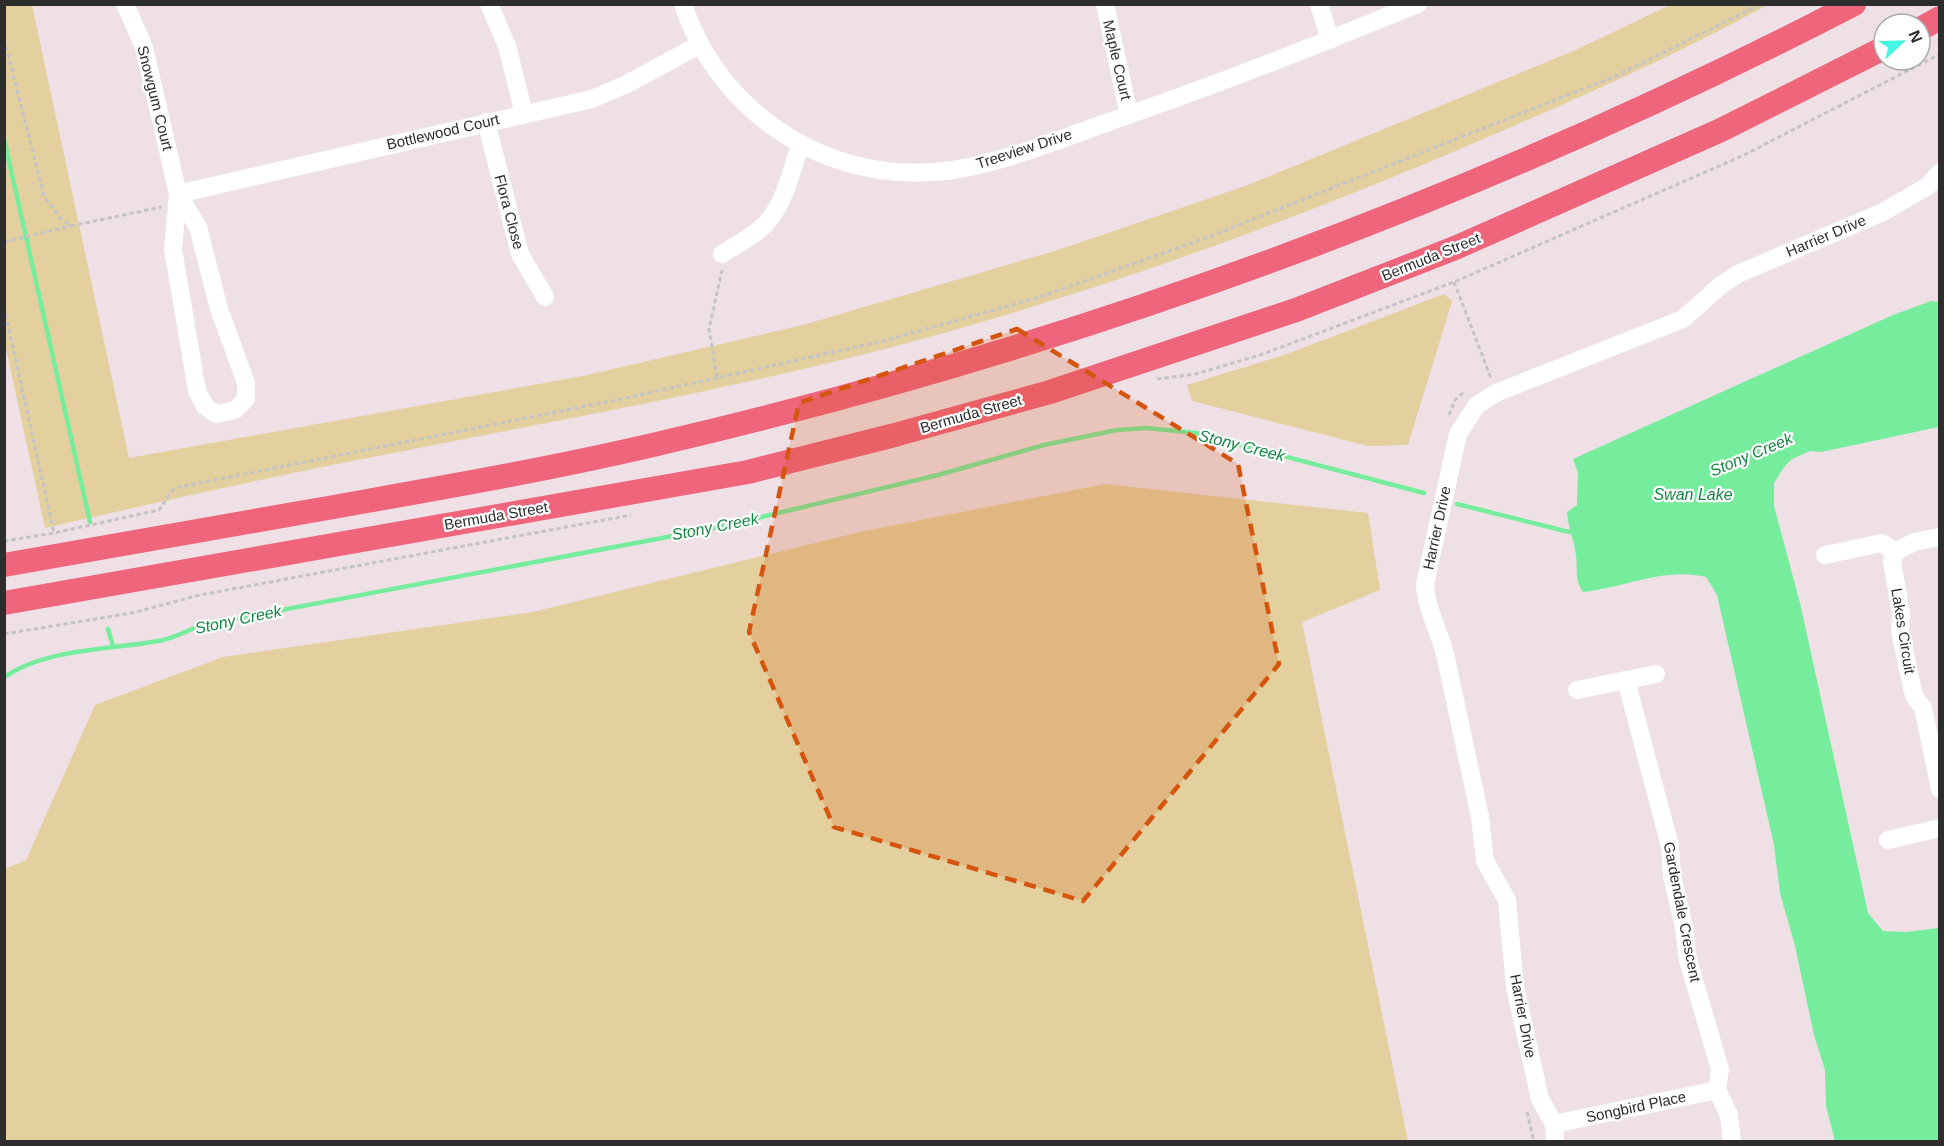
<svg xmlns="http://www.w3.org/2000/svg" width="1944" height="1146" font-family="Helvetica,sans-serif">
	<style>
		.green { fill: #e3d09e }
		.water { fill: #76ed9d }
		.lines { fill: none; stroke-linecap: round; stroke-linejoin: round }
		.stream { stroke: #76ed9d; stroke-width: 4.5 }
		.path { stroke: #c4c4c4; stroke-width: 3; stroke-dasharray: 4.5 3; stroke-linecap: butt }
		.minor { stroke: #fff; stroke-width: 18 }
		.major { stroke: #ee657c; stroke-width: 24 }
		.marked { fill: #d5550f; fill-opacity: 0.2; stroke: #d5550f; stroke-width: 4.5; stroke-dasharray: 12 8; stroke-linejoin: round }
		.labels { text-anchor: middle; stroke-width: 4.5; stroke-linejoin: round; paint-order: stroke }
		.street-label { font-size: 15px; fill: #2d2d2d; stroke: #fff }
		.water-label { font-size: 16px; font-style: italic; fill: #118841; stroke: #fff }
	</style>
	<rect width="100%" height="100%" fill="#eee0e5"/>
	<g class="green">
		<path d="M4,5H32L129,458L583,376L803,325L1058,250L1248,185L1578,49L1670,5H1767C1677,55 1583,96 1488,137C1280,227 1066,304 845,359C666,403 483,434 303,471C217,489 131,508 45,528L5,344Z"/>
		<polygon points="1444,294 1452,301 1408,445 1368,446 1192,401 1187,385 1287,354"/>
		<polygon points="1105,484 1368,513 1380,590 1302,622 1408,1141 5,1141 5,869 26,860 95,705 223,657 533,612 860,532"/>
	</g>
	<path class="water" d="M1931,301L1939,302V427L1821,452L1810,451L1792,459L1784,467L1774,483V506L1800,603L1868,913L1883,931L1906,932L1939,928V1141H1835L1826,1106L1825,1070L1814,1035L1795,946L1780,893L1774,845L1717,595L1706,577C1664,567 1624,588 1583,592C1574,579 1578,570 1576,555C1574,540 1568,528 1567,512L1577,505L1578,473L1573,459L1893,315Z"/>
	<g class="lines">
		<g class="stream">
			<polyline points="4,139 90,522"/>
			<polyline points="1457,504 1569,532 1574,530"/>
			<polyline points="108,629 113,646"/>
			<path d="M4,677C48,648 108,650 158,641C173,639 188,630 202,625L715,528L938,475L1044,445L1117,430L1147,428L1196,433L1424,493"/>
		</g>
		<g class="path">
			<polyline points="4,39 44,196 60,218 71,226 162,207"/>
			<polyline points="4,242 71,226"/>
			<polyline points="1454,282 1491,378"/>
			<polyline points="4,307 54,533"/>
			<polyline points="717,377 709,329 722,270"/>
			<polyline points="1157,379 1196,374 1263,354 1454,282 1742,156 1940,54"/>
			<polyline points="1449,415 1455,400 1465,391"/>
			<polyline points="4,541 54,533 159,510 174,488 617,400 883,341 1037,298 1208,237 1616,76 1761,4"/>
			<polyline points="4,634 132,613 200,595 631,515"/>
			<polyline points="1527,1112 1534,1142"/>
		</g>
		<g class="minor">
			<polyline points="125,4 144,47 178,194 173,249 197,391 205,406 216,414 235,410 246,399 246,383 219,309 198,227 178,194"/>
			<polyline points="489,4 507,46 524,114"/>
			<path d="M683,4C720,117 834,188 953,170C1011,161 1078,132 1134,113C1230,80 1324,42 1418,4"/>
			<polyline points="1105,4 1129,115"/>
			<polyline points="1319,4 1330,40"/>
			<polyline points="486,122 520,254 545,297"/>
			<polyline points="178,194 592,99 627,84 699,45"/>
			<path d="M722,254C734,246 748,239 759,230C783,211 791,173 800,145"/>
			<polyline points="1940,537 1914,542 1895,552 1892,561 1901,614 1900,631 1914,696 1923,708 1940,789"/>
			<polyline points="1825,555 1882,543 1895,552"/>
			<polyline points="1626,680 1670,846 1672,876 1684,927 1688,960 1720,1069 1717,1090 1729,1115 1732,1142"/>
			<polyline points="1577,690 1656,674"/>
			<polyline points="1888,840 1940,828"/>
			<polyline points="1554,1124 1717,1090"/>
			<path d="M1555,1142L1554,1124L1540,1099L1515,987L1507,900L1485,861L1480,817L1445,654C1439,630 1426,609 1425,584L1458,434L1477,405L1496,393L1683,319L1721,285L1738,274L1883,212L1928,186L1940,172"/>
		</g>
		<g class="major">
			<polyline points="1920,29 1940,18"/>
			<path d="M4,565C110,547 216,527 322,509C434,489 546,470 657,444C1073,347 1474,201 1854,4"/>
			<polyline points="4,603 748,472 891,436 1050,392 1296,310 1455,248 1721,130 1884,48"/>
		</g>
	</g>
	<path class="marked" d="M1017,329L1238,464L1279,664L1083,901L834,827L749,632L799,403Z"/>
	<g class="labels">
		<g class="street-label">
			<text transform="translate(1117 60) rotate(77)" y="5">Maple Court</text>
			<text transform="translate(155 98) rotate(76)" y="5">Snowgum Court</text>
			<text transform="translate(443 132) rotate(-13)" y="5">Bottlewood Court</text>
			<text transform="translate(1024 149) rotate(-18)" y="5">Treeview Drive</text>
			<text transform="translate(509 212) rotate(75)" y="5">Flora Close</text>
			<text transform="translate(1826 236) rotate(-23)" y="5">Harrier Drive</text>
			<text transform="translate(1431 257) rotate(-22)" y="5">Bermuda Street</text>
			<text transform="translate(971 414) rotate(-16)" y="5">Bermuda Street</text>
			<text transform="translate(496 516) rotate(-10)" y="5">Bermuda Street</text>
			<text transform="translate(1437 528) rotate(-78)" y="5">Harrier Drive</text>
			<text transform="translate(1903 631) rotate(81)" y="5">Lakes Circuit</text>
			<text transform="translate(1682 912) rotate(79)" y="5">Gardendale Crescent</text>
			<text transform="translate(1523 1016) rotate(79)" y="5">Harrier Drive</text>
			<text transform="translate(1636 1107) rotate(-12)" y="5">Songbird Place</text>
		</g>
		<g class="water-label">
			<text transform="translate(1242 445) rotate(14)" y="6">Stony Creek</text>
			<text transform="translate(1751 454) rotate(-23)" y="6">Stony Creek</text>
			<text x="1693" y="500">Swan Lake</text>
			<text transform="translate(715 526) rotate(-11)" y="6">Stony Creek</text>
			<text transform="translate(238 619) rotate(-12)" y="6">Stony Creek</text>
		</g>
	</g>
	<rect width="1944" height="1146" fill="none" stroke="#2d2d2d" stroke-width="12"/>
	<g transform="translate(1902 42) rotate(68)"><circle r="28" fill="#ffffff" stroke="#ababab" stroke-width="1.5"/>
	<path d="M0-4.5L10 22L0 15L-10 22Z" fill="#45f6e0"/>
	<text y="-9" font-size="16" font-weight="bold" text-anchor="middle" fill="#2d2d2d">N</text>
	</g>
</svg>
